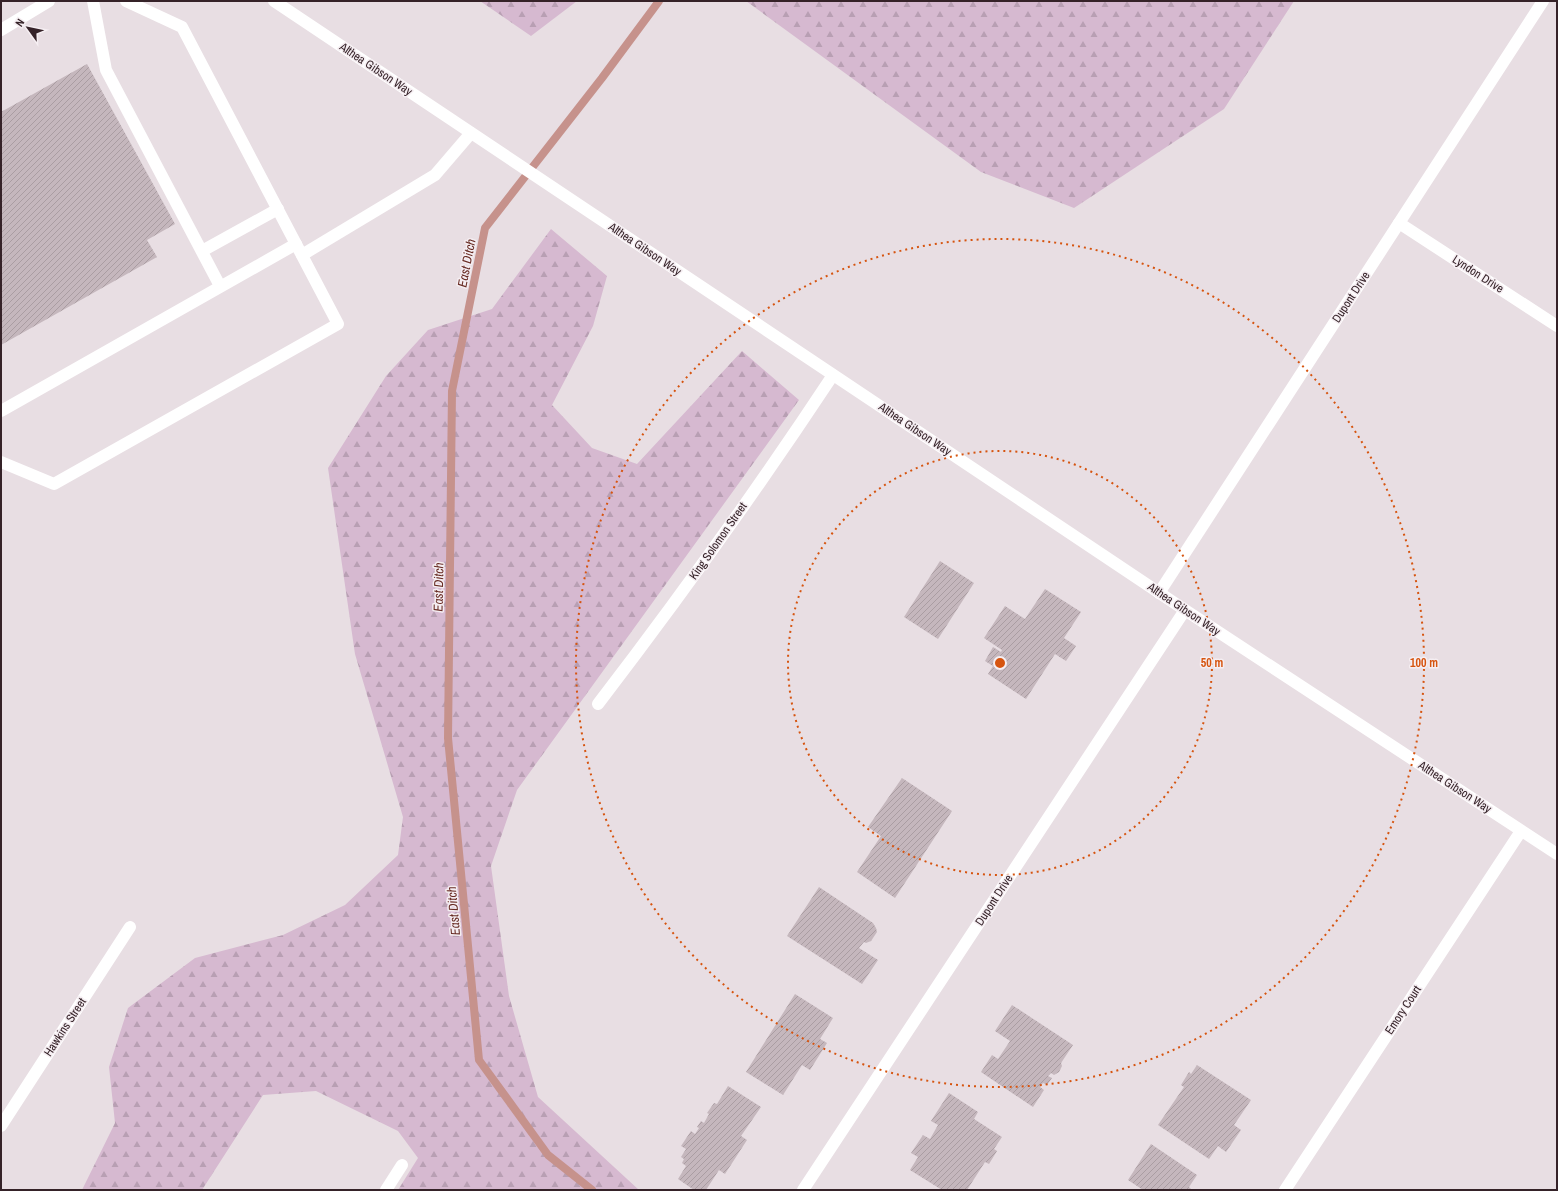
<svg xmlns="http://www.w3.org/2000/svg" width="1558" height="1191" font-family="'Archivo Narrow',sans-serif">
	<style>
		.forest { fill: url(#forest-firs) }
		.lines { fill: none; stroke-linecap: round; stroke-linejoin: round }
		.stream { stroke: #c6928c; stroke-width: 8 }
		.building { fill: url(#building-hatch) }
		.minor { stroke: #fff; stroke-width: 12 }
		.ring { fill: none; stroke: #d6540f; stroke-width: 2; stroke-dasharray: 2 4 }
		.labels { text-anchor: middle; stroke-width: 3; stroke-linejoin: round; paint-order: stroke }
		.street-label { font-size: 12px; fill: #352228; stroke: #f5eef2 }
		.water-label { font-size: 13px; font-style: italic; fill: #682c24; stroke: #f5eef2 }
		.centre { fill: #d6540f; stroke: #f5eef2; stroke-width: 2 }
		.ring-label { font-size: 12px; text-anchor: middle; font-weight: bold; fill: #d6540f; stroke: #f5eef2; stroke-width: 3; stroke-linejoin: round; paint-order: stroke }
	</style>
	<defs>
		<pattern id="forest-firs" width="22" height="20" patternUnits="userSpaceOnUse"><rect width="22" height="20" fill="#d6b9d0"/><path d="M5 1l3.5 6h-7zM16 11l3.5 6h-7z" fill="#b89fb3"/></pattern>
		<pattern id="building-hatch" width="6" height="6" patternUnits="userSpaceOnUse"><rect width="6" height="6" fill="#c5b7bd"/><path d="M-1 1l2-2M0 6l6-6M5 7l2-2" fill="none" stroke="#aa9da2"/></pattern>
	</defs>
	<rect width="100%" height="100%" fill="#e8dee3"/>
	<g class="forest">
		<polygon points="480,1 577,1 531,36"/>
		<polygon points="746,1 1294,1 1224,109 1074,208 981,172"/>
		<polygon points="551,229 607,276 593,326 552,405 592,448 637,464 742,351 799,400 517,790 491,866 509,996 538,1097 639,1190 398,1190 418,1158 398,1131 316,1091 263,1095 202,1190 82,1190 115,1123 109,1067 128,1008 195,958 283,935 345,905 398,855 403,817 355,654 328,468 386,376 428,330 492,309"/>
	</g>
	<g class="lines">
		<polyline class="stream" points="592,1190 548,1155 479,1060 448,738 452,391 485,228 602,78 659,1"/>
	</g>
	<g class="building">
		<polygon points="87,64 175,224 147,240 157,257 1,345 1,112"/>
		<polygon points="940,561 974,583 938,639 904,617"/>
		<polygon points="1045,589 1081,612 1064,638 1076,646 1066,661 1055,654 1026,699 988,674 993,666 985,661 993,647 1001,652 1002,650 984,638 1005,606 1025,619"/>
		<polygon points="902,778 952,811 895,898 857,872 881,836 868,827"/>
		<polygon points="819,887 873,923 876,928 877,932 871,941 866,943 864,942 859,948 878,960 862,984 787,936"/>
		<polygon points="795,994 833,1018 820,1039 827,1043 810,1070 802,1065 783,1095 746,1072"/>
		<polygon points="1012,1005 1073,1045 1061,1063 1062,1066 1059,1072 1054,1075 1051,1073 1048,1076 1052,1078 1047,1085 1043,1083 1040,1087 1044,1090 1033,1107 981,1072 992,1055 998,1059 1010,1041 995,1031"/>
		<polygon points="1197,1065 1251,1100 1234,1125 1241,1130 1226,1152 1218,1146 1209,1159 1158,1125 1184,1087 1181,1085 1189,1072 1191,1074"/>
		<polygon points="728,1086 761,1107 741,1136 747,1140 725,1174 719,1170 706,1190 694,1190 678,1179 686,1166 682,1163 684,1159 681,1157 686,1149 681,1146 691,1131 695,1134 699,1128 697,1127 701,1121 704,1123 709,1114 707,1113 714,1103 717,1104"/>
		<polygon points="949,1093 978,1112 974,1119 1002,1137 994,1149 997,1151 989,1164 985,1162 967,1190 942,1190 910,1170 918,1157 911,1153 923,1135 930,1139 938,1125 931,1121"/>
		<polygon points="1151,1144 1197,1175 1189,1187 1191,1189 1190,1190 1143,1190 1128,1180"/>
	</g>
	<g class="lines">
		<g class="minor">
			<polyline points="93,1 106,70 220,286"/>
			<polyline points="274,1 1185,610 1557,854"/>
			<polyline points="1,30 49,1"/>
			<polyline points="1399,223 1557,326"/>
			<polyline points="202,251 278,209"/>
			<polyline points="302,255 435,175 471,133"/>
			<polyline points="1,411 296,244"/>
			<polyline points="1,462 54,484 338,324 182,27 126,1"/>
			<polyline points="1159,593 1543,1"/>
			<path d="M598,704C680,597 759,487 833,375"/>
			<polyline points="1,1126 130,927"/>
			<polyline points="386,1190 402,1165"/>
			<polyline points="803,1190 1185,610"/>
			<polyline points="1285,1190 1521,831"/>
		</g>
	</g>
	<g class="ring">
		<circle cx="1000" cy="663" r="212"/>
		<circle cx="1000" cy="663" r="424"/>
	</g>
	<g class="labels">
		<g class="street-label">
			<text transform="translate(376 69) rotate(34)" y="4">Althea Gibson Way</text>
			<text transform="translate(645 249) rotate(34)" y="4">Althea Gibson Way</text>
			<text transform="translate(1478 274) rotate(33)" y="4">Lyndon Drive</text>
			<text transform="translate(1351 297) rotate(-57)" y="4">Dupont Drive</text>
			<text transform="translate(915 429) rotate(34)" y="4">Althea Gibson Way</text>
			<text transform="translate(718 541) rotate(-55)" y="4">King Solomon Street</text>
			<text transform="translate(1184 609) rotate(34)" y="4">Althea Gibson Way</text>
			<text transform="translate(1455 787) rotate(33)" y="4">Althea Gibson Way</text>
			<text transform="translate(994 900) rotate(-57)" y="4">Dupont Drive</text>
			<text transform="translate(1403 1010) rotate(-57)" y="4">Emory Court</text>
			<text transform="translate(65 1027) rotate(-57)" y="4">Hawkins Street</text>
		</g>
		<g class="water-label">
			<text transform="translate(466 263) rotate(-79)" y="5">East Ditch</text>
			<text transform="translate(438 587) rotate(-89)" y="5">East Ditch</text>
			<text transform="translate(453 911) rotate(-95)" y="5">East Ditch</text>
		</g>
	</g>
	<circle cx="1000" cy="663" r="6" class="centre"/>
	<g class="ring-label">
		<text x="1212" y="667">50 m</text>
		<text x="1424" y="667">100 m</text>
	</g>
	<rect width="1558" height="1191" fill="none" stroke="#352228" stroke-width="4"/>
	<g transform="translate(28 28) rotate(303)" stroke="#f5eef2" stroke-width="3" paint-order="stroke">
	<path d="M0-3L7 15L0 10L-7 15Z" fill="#352228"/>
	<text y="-6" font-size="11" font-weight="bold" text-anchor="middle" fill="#352228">N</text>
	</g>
</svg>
